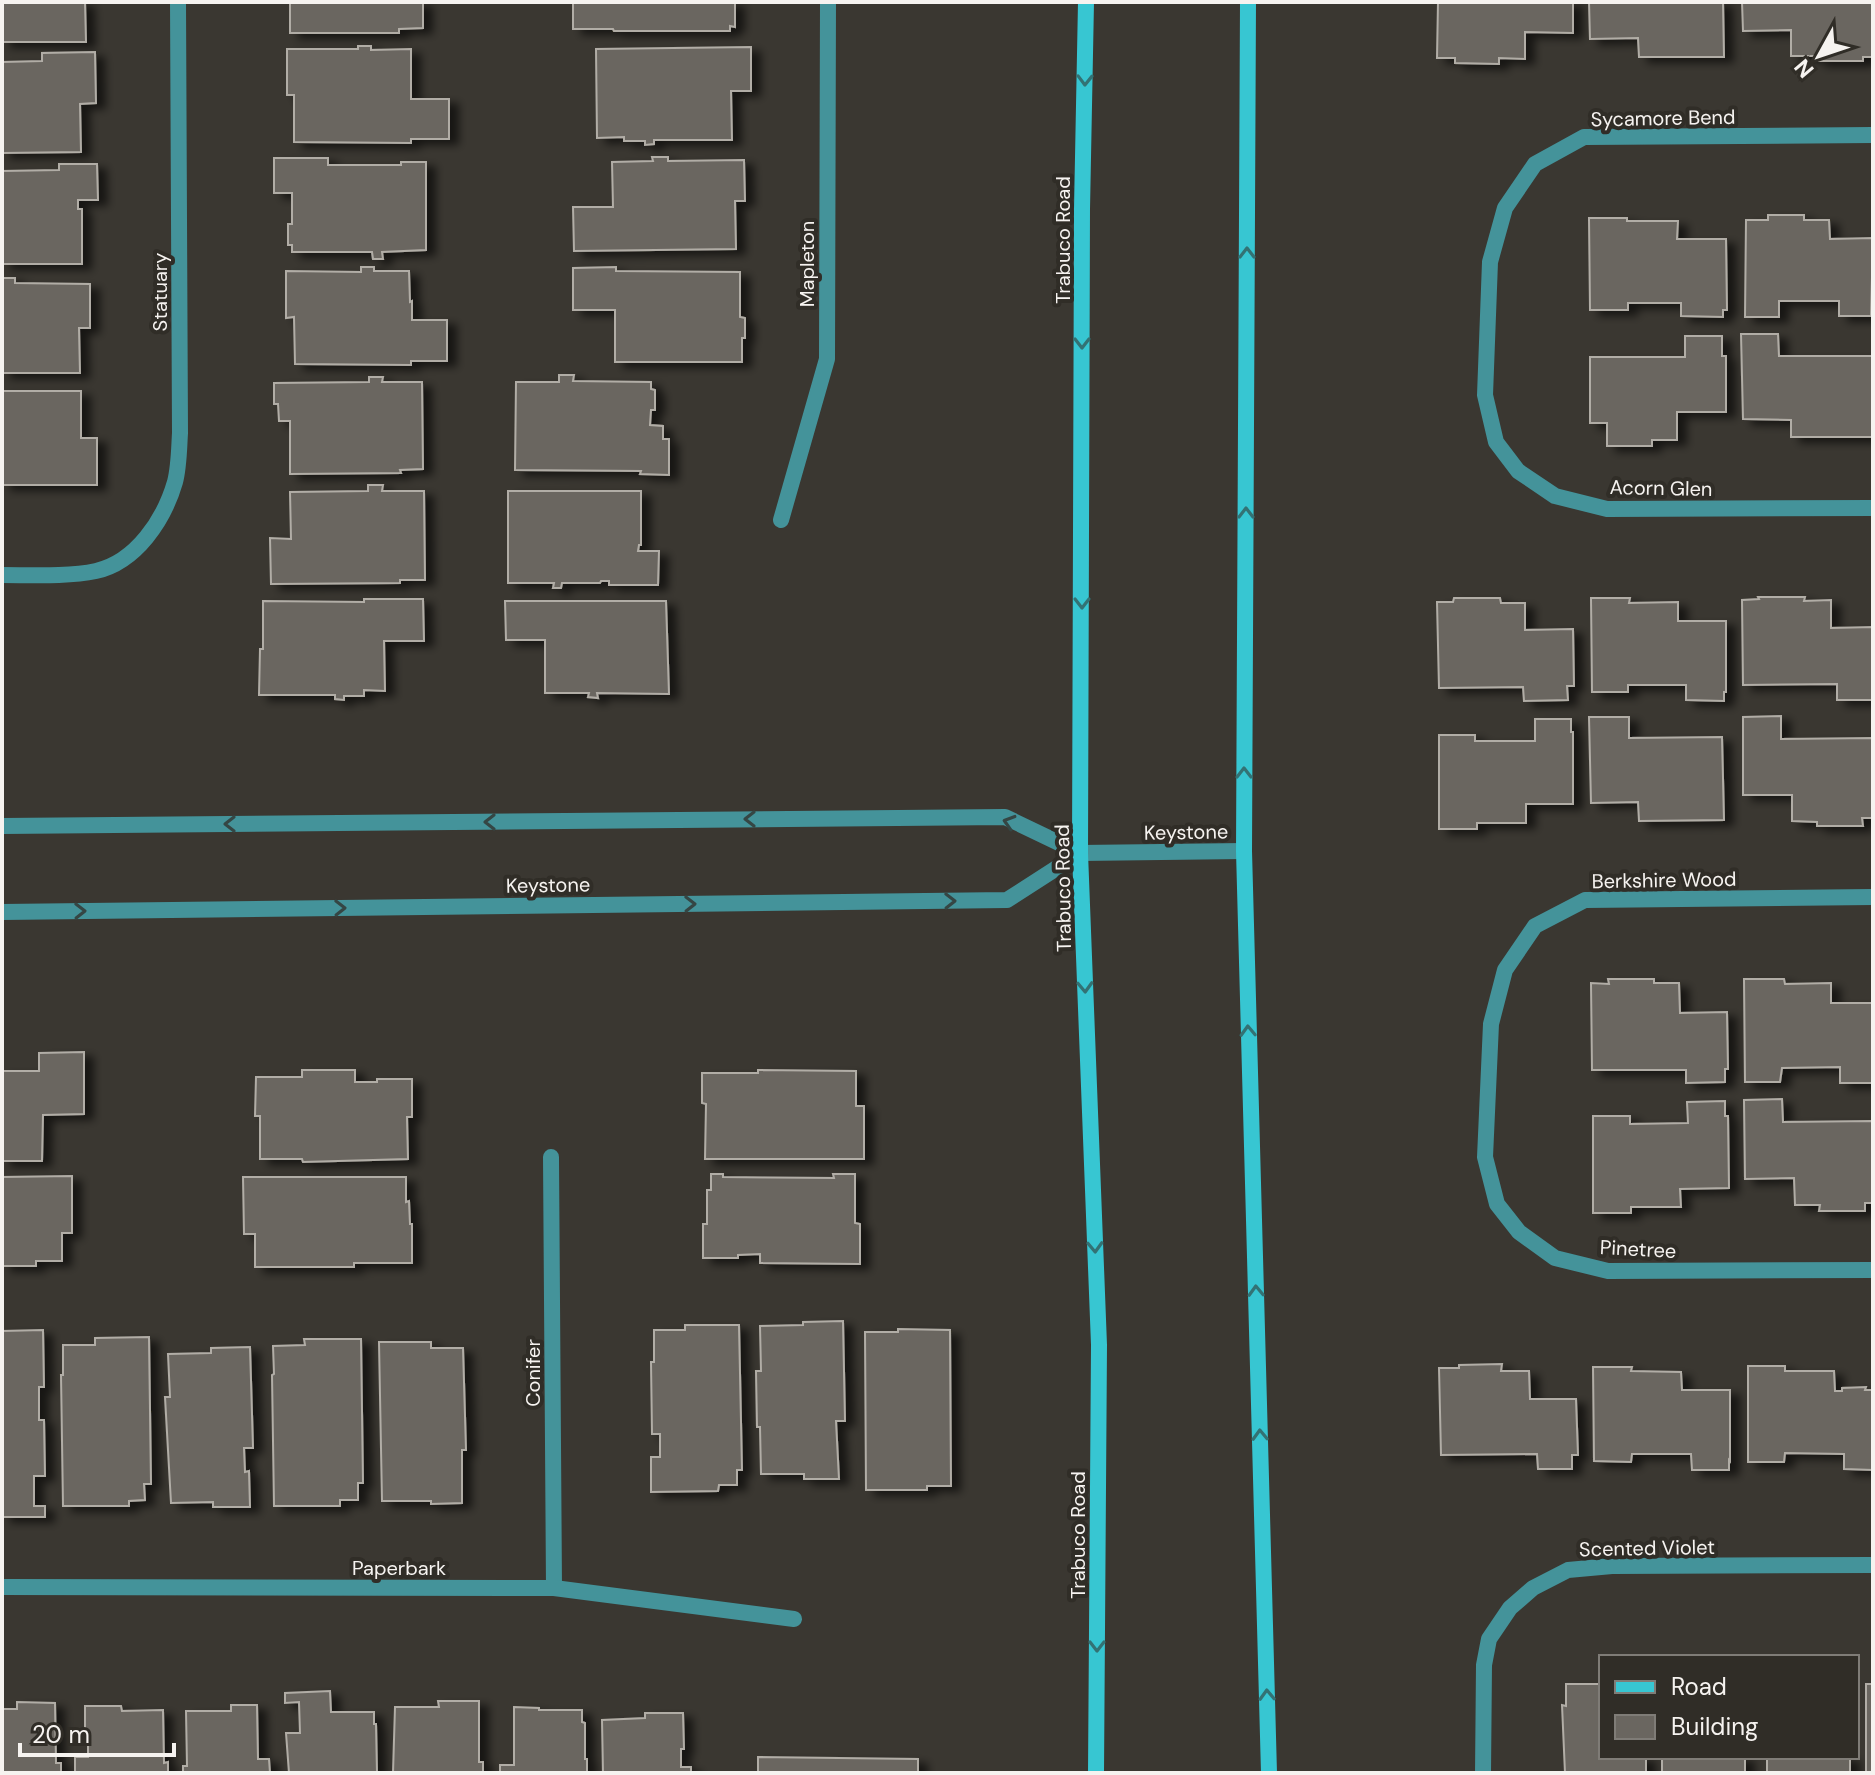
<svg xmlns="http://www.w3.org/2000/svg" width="1875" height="1775" font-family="'DM Sans',sans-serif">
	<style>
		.building { fill: #6a6660; stroke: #b1ada6; stroke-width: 2; filter: url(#shadow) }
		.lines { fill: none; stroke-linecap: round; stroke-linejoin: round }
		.minor { stroke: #44939a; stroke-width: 16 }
		.tertiary { stroke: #44939a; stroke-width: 16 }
		.secondary { stroke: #37c6d2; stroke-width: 16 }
		.oneway { stroke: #337274 }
		.oneway2 { stroke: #354644 }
		.labels { text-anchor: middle; stroke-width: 8; stroke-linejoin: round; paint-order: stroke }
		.street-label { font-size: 20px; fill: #f6f3f0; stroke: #302d27 }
	</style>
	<defs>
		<filter id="shadow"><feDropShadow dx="9" dy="5" stdDeviation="4" flood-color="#0009"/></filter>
	</defs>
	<rect width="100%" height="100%" fill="#3a3731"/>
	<g class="building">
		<polygon points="2,2 85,2 86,42 2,42"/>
		<polygon points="290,2 423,2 423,28 399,29 399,33 290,33"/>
		<polygon points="573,2 735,2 735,27 730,26 730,31 614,31 613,29 573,29"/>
		<polygon points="1438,2 1573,2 1573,33 1525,32 1525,59 1499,58 1499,64 1455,63 1455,58 1437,58"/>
		<polygon points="1589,2 1723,2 1724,57 1639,57 1638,38 1590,39"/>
		<polygon points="1742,2 1873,2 1873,57 1863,57 1863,61 1817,61 1817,56 1791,56 1791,30 1743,31"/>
		<polygon points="358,46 371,46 371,50 411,49 411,99 449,99 449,139 411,139 411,143 294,142 294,95 287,95 287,49 358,49"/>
		<polygon points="751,47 751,91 731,91 732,140 654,140 654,144 645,145 645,141 624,141 624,137 597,138 596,49"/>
		<polygon points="95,52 96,103 80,104 81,152 2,153 2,62 42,61 42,53"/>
		<polygon points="652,157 668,157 668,161 744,160 745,201 735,201 736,249 574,251 573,207 613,207 612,162 653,161"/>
		<polygon points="274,158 328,158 328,165 401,165 401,162 426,162 426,250 382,252 383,259 373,259 372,252 292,252 292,245 288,245 288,224 292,224 292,193 274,193"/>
		<polygon points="59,164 97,164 98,200 78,200 78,209 82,209 82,264 2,264 2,171 59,170"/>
		<polygon points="1768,215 1804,215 1804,220 1829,220 1830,239 1873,238 1871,316 1839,316 1839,301 1779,301 1779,317 1745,317 1746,220 1768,220"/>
		<polygon points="1589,218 1627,218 1627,221 1678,221 1677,239 1726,239 1727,310 1723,310 1723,317 1681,316 1681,303 1628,303 1628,310 1590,310"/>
		<polygon points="361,267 374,267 374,271 409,271 410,302 412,301 412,320 447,320 447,361 411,361 411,365 295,364 294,317 286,318 286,271 361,272"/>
		<polygon points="616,267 616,271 740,272 740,317 745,318 745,338 742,338 742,362 615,362 615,310 573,310 573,268"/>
		<polygon points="2,278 15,278 15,283 90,284 90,328 79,328 80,373 2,373"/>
		<polygon points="1741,334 1778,334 1779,356 1873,356 1873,437 1791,437 1791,420 1743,419"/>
		<polygon points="1685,336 1722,336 1722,356 1726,356 1726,412 1677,412 1677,440 1652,440 1652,446 1607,446 1607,423 1590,423 1590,357 1685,357"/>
		<polygon points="559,375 574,375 573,381 651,382 651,389 655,390 655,410 651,410 650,425 663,426 663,439 669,439 669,475 640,474 641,471 515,470 516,382 559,382"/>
		<polygon points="369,377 383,377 382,382 422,382 423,469 400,470 401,473 290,474 290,421 279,421 278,404 274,404 274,383 369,382"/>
		<polygon points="2,391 81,391 81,438 97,438 97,485 2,485"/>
		<polygon points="368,485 383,485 382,491 424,491 425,580 400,580 400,583 271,584 270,538 291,539 290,492 368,491"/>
		<polygon points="508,491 641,491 641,545 639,545 638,551 659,551 658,585 609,585 609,581 601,581 600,583 562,583 561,588 553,588 554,583 508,583"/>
		<polygon points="1758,597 1805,597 1804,601 1831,600 1831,628 1873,627 1873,700 1837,700 1837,684 1743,685 1742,600 1759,599"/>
		<polygon points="1454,598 1500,598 1501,603 1525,603 1525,630 1573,629 1574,686 1567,686 1568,700 1524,701 1523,687 1439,688 1437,602 1453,602"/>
		<polygon points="1591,598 1630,598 1629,603 1678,602 1678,621 1726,621 1726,692 1724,692 1724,701 1686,700 1686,685 1628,685 1628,692 1592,692"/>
		<polygon points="364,599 423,599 424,641 384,641 385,691 364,690 364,696 344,696 344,700 335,699 335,695 259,695 260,649 263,649 263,601 364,602"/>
		<polygon points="505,601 666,601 669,694 597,693 598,698 588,697 589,693 545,693 545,640 506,640"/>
		<polygon points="1781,716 1781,739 1873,738 1873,818 1862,818 1863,826 1817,826 1817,822 1792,821 1792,795 1743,795 1743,717"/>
		<polygon points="1589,717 1629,717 1629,738 1722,737 1724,820 1639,821 1638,802 1591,803"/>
		<polygon points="1535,719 1571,719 1571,732 1573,732 1573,804 1526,804 1526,823 1477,823 1477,829 1439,829 1439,735 1475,735 1475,741 1535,741"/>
		<polygon points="1608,979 1654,979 1654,983 1679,983 1680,1013 1727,1012 1728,1069 1725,1069 1725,1082 1686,1083 1686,1070 1592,1070 1591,983 1609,984"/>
		<polygon points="1744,979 1784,979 1785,984 1831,983 1831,1003 1873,1003 1873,1083 1840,1083 1840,1067 1782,1068 1780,1082 1745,1082"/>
		<polygon points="84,1052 84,1114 43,1115 42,1161 2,1161 2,1071 39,1071 39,1053"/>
		<polygon points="302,1070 355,1070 355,1082 377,1082 377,1079 412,1079 412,1117 407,1117 408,1159 303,1162 302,1159 260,1159 260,1116 255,1116 256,1077 302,1077"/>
		<polygon points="758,1070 856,1071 856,1106 864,1106 864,1159 705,1159 706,1104 702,1103 702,1073 758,1073"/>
		<polygon points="1782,1099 1783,1122 1873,1121 1873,1203 1865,1203 1865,1211 1819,1211 1820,1205 1795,1205 1794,1178 1745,1179 1744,1100"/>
		<polygon points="1725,1101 1725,1116 1728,1116 1729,1188 1680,1189 1681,1207 1631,1207 1631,1213 1593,1213 1593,1116 1630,1116 1630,1124 1688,1123 1687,1102"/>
		<polygon points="711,1174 723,1174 723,1177 834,1178 833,1174 855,1174 855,1223 860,1224 860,1264 760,1263 760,1254 738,1255 738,1258 703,1258 703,1224 707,1224 707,1190 711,1190"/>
		<polygon points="72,1176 72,1233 62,1233 62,1261 36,1261 36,1266 2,1266 2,1177"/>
		<polygon points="243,1177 406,1177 406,1202 409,1201 410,1224 412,1224 412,1263 354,1263 354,1267 255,1267 255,1234 244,1234"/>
		<polygon points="843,1321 845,1421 836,1421 839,1479 804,1479 804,1474 761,1474 760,1427 757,1427 756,1371 761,1371 760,1326 803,1325 803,1322"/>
		<polygon points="685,1325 739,1325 742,1470 737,1470 737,1485 719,1485 718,1491 651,1492 651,1457 660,1457 660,1434 652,1434 651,1362 654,1362 654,1330 685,1330"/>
		<polygon points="898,1329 950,1330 951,1486 927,1486 927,1490 866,1490 865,1332 898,1332"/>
		<polygon points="43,1330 44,1387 39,1387 39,1420 44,1420 45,1476 34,1476 34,1506 45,1506 45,1517 2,1517 2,1331"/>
		<polygon points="149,1337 151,1484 144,1484 145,1500 129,1501 129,1506 63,1506 61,1375 63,1375 63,1345 95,1345 95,1338"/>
		<polygon points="304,1339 361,1339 363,1483 358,1483 358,1500 340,1500 340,1506 274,1506 272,1375 274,1374 273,1346 305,1345"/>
		<polygon points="379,1342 431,1342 431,1348 463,1348 466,1450 462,1450 462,1503 431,1504 431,1501 382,1501"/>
		<polygon points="250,1347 253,1448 244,1448 245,1472 249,1471 250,1507 213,1507 213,1502 171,1503 165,1397 170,1397 168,1354 211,1353 211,1348"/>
		<polygon points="1502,1364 1501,1371 1529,1371 1530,1399 1576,1399 1578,1455 1572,1455 1572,1469 1538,1469 1537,1454 1441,1455 1439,1368 1459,1368 1459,1365"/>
		<polygon points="1748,1366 1785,1366 1785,1371 1834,1371 1835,1391 1842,1391 1842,1388 1866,1387 1865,1390 1873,1390 1873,1470 1844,1469 1844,1454 1785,1453 1784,1462 1748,1462"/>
		<polygon points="1593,1367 1632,1367 1631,1371 1681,1372 1682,1390 1730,1390 1730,1461 1729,1460 1729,1470 1692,1470 1691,1454 1632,1454 1631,1462 1594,1461"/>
		<polygon points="1566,1684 1601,1684 1601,1757 1646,1757 1646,1773 1565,1773 1562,1705 1566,1706"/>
		<rect x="1866" y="1684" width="7" height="89"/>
		<polygon points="330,1691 331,1712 374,1712 374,1724 376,1724 377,1773 289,1773 286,1733 300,1733 299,1702 285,1703 285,1693"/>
		<polygon points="438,1701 479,1701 479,1762 483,1762 483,1773 393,1773 395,1707 439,1707"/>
		<polygon points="17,1702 55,1703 56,1763 61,1763 61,1773 2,1773 2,1709 17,1709"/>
		<polygon points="231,1705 257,1705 258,1759 269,1759 270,1773 183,1773 183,1766 187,1766 186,1711 231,1711"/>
		<polygon points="85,1706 121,1706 122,1711 163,1710 164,1763 168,1762 168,1773 75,1773 75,1757 88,1757 88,1741 85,1741"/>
		<polygon points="514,1707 539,1708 539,1710 582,1710 582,1722 585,1723 585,1759 587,1759 587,1773 500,1773 500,1765 514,1765"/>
		<polygon points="645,1713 683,1713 684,1749 681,1749 681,1767 691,1767 691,1773 603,1773 602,1720 645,1718"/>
		<polygon points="758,1757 918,1759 918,1773 758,1773"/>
		<rect x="1662" y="1757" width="83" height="16"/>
		<rect x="1767" y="1757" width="83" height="16"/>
	</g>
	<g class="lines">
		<g class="minor">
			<polyline points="1873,135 1584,137 1535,164 1505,208 1490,262 1485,395 1496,442 1518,471 1555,496 1607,509 1873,508"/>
			<polyline points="781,520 827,359 828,2"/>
			<path d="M2,575C31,575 68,577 96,571C136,562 164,520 175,482C179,467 179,449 180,433L178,2"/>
			<polyline points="1873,897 1585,900 1535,926 1505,970 1491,1024 1485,1157 1497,1204 1519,1232 1555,1258 1608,1271 1873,1270"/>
			<polyline points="551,1157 554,1588"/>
			<polyline points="2,1587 554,1588 794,1619"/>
			<polyline points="1483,1773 1484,1665 1489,1639 1510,1608 1533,1588 1568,1570 1612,1566 1873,1565"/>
		</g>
		<g class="tertiary">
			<polyline points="2,826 1005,817 1080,853 1244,851"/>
			<polyline points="2,912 1007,900 1080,853"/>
		</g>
		<g class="secondary">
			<polyline points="1086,2 1082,209 1080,853 1099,1345 1096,1773"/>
			<polyline points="1248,2 1244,851 1269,1773"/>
		</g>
	</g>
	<defs><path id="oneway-chevron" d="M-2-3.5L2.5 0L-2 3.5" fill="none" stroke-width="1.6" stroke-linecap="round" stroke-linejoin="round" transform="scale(2)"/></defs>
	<g class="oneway">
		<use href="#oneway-chevron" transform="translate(1085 80) rotate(91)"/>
		<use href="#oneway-chevron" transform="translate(1247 253) rotate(-90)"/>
		<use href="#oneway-chevron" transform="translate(1082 343) rotate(90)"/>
		<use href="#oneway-chevron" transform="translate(1246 513) rotate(-90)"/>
		<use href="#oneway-chevron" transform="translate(1082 603) rotate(90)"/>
		<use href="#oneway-chevron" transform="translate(1244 773) rotate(-90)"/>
		<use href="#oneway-chevron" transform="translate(1085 987) rotate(88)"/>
		<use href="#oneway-chevron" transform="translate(1248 1031) rotate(-92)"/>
		<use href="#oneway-chevron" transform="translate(1095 1247) rotate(88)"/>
		<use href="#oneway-chevron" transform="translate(1256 1291) rotate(-92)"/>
		<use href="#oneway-chevron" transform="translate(1260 1435) rotate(-92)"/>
		<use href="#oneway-chevron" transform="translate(1097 1646) rotate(90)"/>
		<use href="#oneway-chevron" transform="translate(1267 1695) rotate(-92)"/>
	</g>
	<g class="oneway2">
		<use href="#oneway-chevron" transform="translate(750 819) rotate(180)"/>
		<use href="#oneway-chevron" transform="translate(490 822) rotate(180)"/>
		<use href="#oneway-chevron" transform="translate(1009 822) rotate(-163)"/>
		<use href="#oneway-chevron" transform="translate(230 824) rotate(180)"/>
		<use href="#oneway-chevron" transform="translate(950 901) rotate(-1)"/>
		<use href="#oneway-chevron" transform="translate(690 904) rotate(-1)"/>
		<use href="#oneway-chevron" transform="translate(340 908) rotate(-1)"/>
		<use href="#oneway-chevron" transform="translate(80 911) rotate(-1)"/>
	</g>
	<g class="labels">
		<g class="street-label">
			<text transform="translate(1663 118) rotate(-1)" y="7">Sycamore Bend</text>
			<text transform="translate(1063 240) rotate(-90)" y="7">Trabuco Road</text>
			<text transform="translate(807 264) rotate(-90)" y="7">Mapleton</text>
			<text transform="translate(160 292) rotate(-90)" y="7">Statuary</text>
			<text transform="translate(1661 488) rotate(1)" y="7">Acorn Glen</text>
			<text transform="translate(1186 832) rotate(-1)" y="7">Keystone</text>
			<text transform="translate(1664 880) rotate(-1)" y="7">Berkshire Wood</text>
			<text transform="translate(548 885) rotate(-1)" y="7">Keystone</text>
			<text transform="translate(1063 888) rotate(-91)" y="7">Trabuco Road</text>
			<text transform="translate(1638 1249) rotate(3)" y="7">Pinetree</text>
			<text transform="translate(533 1373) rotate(-90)" y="7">Conifer</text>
			<text transform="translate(1078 1535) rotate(-90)" y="7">Trabuco Road</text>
			<text transform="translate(1647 1548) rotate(-1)" y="7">Scented Violet</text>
			<text x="399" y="1575">Paperbark</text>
		</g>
	</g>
	<rect width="1875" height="1775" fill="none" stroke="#f6f3f0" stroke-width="8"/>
	<rect x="1599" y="1655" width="260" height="104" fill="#302d27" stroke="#7f7c77" stroke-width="2"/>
	<rect x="1615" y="1681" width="40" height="12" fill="#37c6d2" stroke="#7f7c77" stroke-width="2"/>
	<text x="1671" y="1695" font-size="24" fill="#f6f3f0">Road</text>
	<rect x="1615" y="1715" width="40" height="24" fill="#6a6660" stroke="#7f7c77" stroke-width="2"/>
	<text x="1671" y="1735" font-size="24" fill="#f6f3f0">Building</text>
	<g transform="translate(1819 56) rotate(230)" stroke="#302d27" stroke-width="6" paint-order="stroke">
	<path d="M0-6L14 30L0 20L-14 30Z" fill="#f6f3f0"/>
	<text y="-12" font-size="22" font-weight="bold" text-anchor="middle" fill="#f6f3f0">N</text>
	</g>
	<path d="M20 1743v12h154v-12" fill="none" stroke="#f6f3f0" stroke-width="4"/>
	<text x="32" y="1743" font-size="24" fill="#f6f3f0" stroke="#302d27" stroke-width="6" paint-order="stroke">20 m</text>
</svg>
